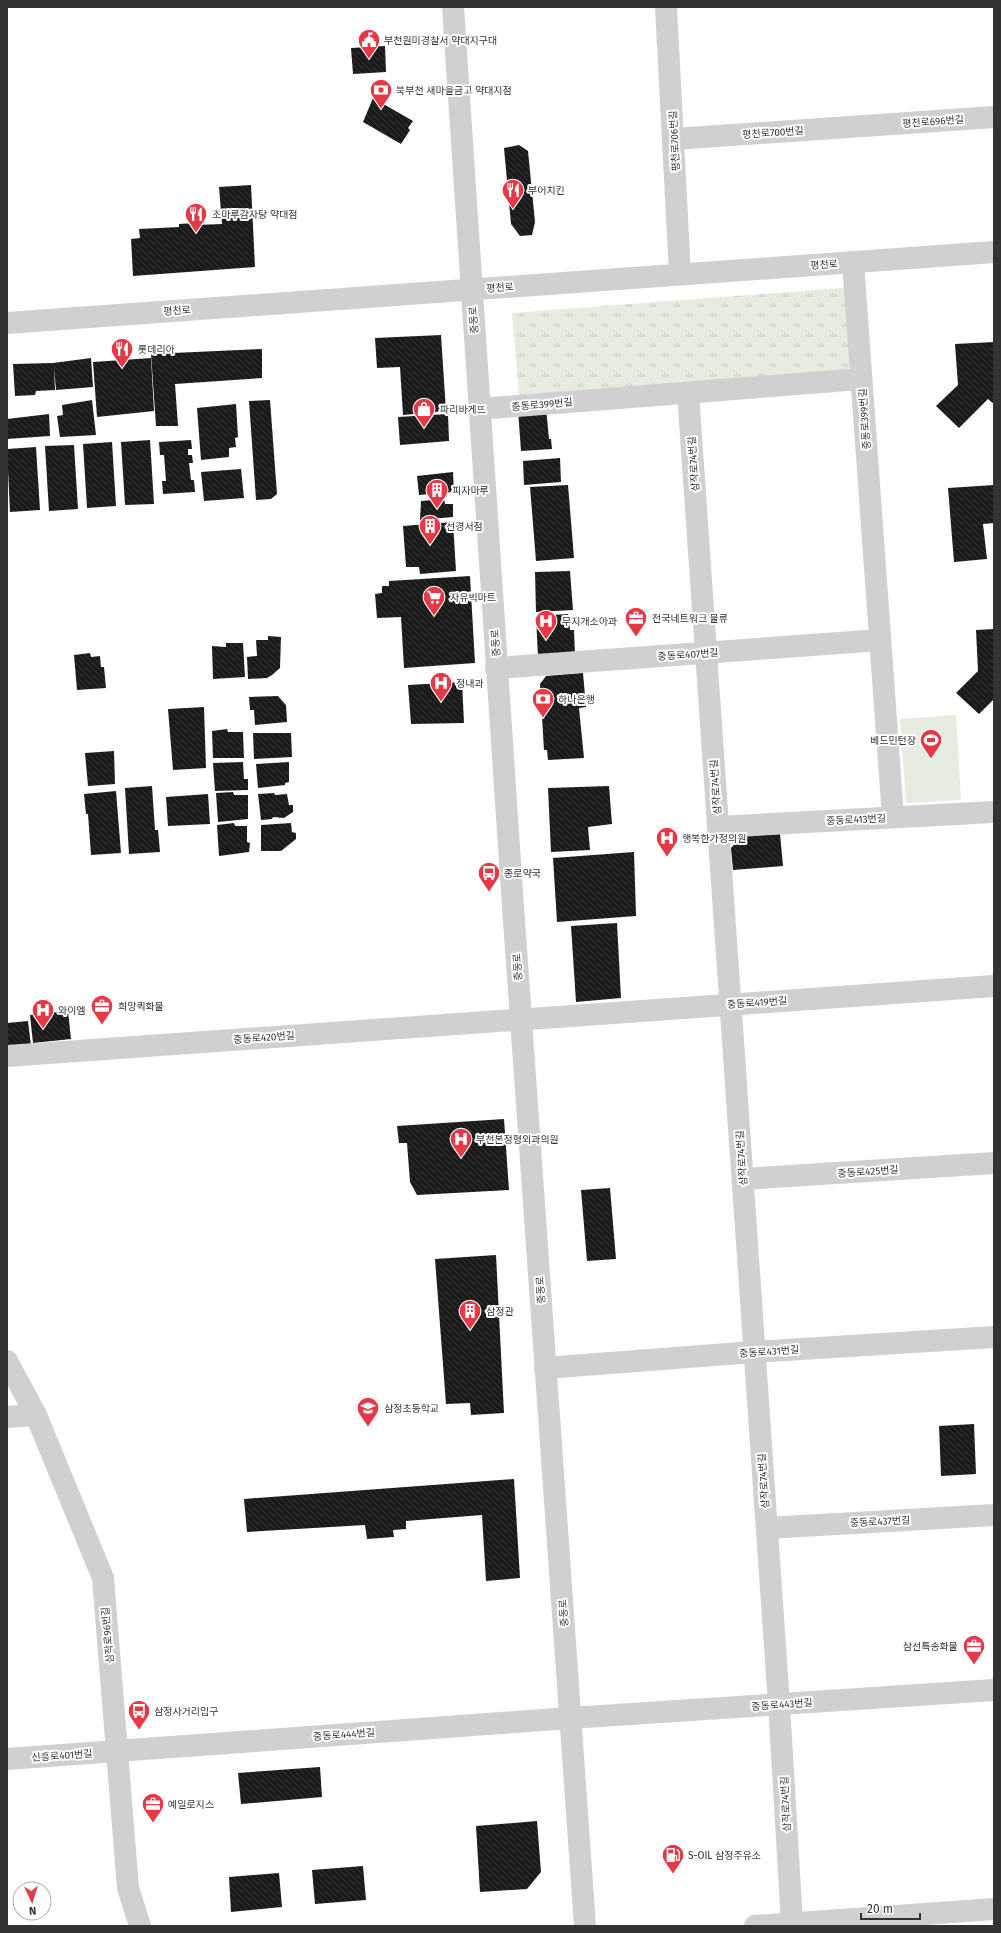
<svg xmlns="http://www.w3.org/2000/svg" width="1001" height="1933" font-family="'Fira Sans','Noto Sans KR',sans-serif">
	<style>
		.park { fill: url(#park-tufts) }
		.pitch { fill: #e6ecdf }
		.building { fill: url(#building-back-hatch) }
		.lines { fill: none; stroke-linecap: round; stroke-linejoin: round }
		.minor { stroke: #d0d0d0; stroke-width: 22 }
		.labels { text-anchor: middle; stroke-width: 4; stroke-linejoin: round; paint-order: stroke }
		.poi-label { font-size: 10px; fill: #333; stroke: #fff; text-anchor: start }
		.street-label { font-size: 10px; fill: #333; stroke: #fff }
	</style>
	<defs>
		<pattern id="park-tufts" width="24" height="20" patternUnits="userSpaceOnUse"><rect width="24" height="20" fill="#e6ecdf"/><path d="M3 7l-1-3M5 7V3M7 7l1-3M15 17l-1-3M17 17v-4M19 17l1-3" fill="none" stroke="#c6cbc0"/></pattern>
		<pattern id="building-back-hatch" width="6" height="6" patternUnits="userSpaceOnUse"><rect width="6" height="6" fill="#1a1a1a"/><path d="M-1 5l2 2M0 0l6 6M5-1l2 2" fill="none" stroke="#333"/></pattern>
	</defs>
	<rect width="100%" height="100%" fill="#fff"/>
	<polygon class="park" points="854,287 861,379 520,406 512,313"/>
	<polygon class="pitch" points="956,715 961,800 906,803 900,719"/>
	<g class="building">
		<polygon points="385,46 386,72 353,74 351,48"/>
		<polygon points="373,98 413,121 408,128 410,130 401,144 363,122"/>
		<polygon points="519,145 528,151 535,222 532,235 520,236 511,224 504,148"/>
		<polygon points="251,185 255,267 133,276 131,239 140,238 139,229 179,227 179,224 195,223 195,225 222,224 219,187"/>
		<polygon points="441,335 446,411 403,415 400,367 377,368 375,338"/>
		<polygon points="994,342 994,404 988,399 959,428 936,406 958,385 955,344"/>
		<polygon points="262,349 262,378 175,384 178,426 156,426 151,354"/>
		<polygon points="91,358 93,387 56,390 54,367 55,390 36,391 35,395 15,396 13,364 53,363"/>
		<polygon points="151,358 154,411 97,417 93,362"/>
		<polygon points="92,400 96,435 60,437 57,416 63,415 62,405"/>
		<polygon points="270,400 277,494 271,499 256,500 249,401"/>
		<polygon points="236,404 238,437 235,438 236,447 229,448 229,457 201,460 197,408"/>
		<polygon points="546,408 549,439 551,439 552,449 521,451 518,410"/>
		<polygon points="49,414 50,436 7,439 7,419"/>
		<polygon points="448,414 449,441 400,445 398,417"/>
		<polygon points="150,440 154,504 125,505 121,442"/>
		<polygon points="191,440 192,449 188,449 188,455 192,455 193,463 189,463 191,480 194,480 195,492 163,494 162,481 166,481 164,455 160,455 159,442"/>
		<polygon points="112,442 116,506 87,508 83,444"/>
		<polygon points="74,445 78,509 49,511 45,446"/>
		<polygon points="36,447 40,510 10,512 7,449"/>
		<polygon points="560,458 561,482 524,485 523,461"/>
		<polygon points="241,469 244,498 204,501 201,472"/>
		<polygon points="453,472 454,492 419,495 417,476"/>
		<polygon points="568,485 574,558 536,561 530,487"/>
		<polygon points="994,485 994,523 983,524 987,559 954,562 948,488"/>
		<polygon points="444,499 445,504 453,504 453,517 420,520 421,501"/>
		<polygon points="453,522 456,571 420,574 419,567 406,567 403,526"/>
		<polygon points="570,571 573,610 536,612 535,572"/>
		<polygon points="470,576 475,663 404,668 401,617 377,618 375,594 382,593 382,586 389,586 389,581"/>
		<polygon points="568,614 570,630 574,630 575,655 538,657 536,616"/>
		<polygon points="994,629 994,699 979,714 956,693 978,671 976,630"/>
		<polygon points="268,636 281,637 280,668 272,675 267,678 248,679 247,657 257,656 256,640 268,640"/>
		<polygon points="226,643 243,643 245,677 213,679 212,646 226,647"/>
		<polygon points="90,653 91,657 100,656 101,667 104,667 106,688 77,690 74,655"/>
		<polygon points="583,673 586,707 579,708 584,758 548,760 547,750 544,750 540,684 546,676"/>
		<polygon points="462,682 464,723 411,724 408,685"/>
		<polygon points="278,696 286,705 287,722 255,725 254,710 250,710 249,697"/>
		<polygon points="204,707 206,768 173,770 168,709"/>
		<polygon points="227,729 228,732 243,732 244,758 213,758 212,731"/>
		<polygon points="253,733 291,733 292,757 254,759"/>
		<polygon points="114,751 115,784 88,786 85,753"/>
		<polygon points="243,762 244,779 248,779 248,790 215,791 213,763"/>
		<polygon points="289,762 289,782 285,783 285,785 258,788 256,764"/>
		<polygon points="152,786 155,830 158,830 160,852 129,854 125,788"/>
		<polygon points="609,786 612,824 588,827 590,850 551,852 548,788"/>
		<polygon points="116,791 121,853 91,855 88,814 86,814 84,794"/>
		<polygon points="233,792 234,795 248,795 248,819 218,822 216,793"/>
		<polygon points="274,793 275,795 287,794 289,805 293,805 293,812 284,818 273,817 272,819 261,820 258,794"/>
		<polygon points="208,794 210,824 168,826 166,797"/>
		<polygon points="234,823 235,826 247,826 247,842 250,843 249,852 219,856 217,825"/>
		<polygon points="291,823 292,832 296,833 296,839 281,851 261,851 261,825"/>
		<polygon points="780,834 783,866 733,870 731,848 742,836"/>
		<polygon points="634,852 636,916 557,922 553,858"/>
		<polygon points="617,923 621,998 576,1002 571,926"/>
		<polygon points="68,1011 71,1039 33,1043 30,1015"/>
		<polygon points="28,1021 31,1046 7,1047 7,1023"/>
		<polygon points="504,1119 509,1190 417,1195 410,1182 407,1143 399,1143 397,1126"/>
		<polygon points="610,1188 616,1259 587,1261 581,1190"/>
		<polygon points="496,1255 504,1413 471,1415 470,1403 446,1404 435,1259"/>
		<polygon points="974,1424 976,1474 941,1476 939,1426"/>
		<polygon points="514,1479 520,1578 486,1581 482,1515 406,1521 406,1529 393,1530 394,1537 367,1539 365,1525 247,1532 244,1499"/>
		<polygon points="320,1767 322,1797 241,1804 238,1773"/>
		<polygon points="537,1821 541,1872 527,1889 480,1892 476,1826"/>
		<polygon points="363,1866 366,1900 315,1904 312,1870"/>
		<polygon points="279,1873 282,1907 231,1912 229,1877"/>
	</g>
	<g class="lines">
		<g class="minor">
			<polyline points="453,7 512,892 585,1926"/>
			<polyline points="666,7 680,274"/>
			<polyline points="674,139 994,117"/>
			<polyline points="853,262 893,817"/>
			<polyline points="7,323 994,252"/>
			<polyline points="688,393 779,1704 792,1923"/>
			<polyline points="479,409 861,379"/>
			<polyline points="496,668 880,640"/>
			<polyline points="718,827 994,812"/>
			<polyline points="7,1056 994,986"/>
			<polyline points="743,1179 994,1163"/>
			<polyline points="7,1361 36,1415 103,1578 128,1888 140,1926"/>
			<polyline points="545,1368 754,1352 994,1337"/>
			<polyline points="7,1417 36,1415"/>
			<polyline points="767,1528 994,1515"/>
			<polyline points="7,1759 570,1718 994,1690"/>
			<polyline points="755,1926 994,1909"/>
		</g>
	</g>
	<defs>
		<g id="civic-pin" transform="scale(1.15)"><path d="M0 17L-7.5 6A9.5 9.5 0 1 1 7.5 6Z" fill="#e63946" stroke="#fff"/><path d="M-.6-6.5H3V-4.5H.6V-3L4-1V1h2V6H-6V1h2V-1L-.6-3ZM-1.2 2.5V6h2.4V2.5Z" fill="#fff"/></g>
		<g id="bank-pin" transform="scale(1.15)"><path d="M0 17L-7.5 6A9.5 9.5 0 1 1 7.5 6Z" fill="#e63946" stroke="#fff"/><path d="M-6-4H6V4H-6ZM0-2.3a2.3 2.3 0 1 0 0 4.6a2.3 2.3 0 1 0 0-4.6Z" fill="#fff"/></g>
		<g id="restaurant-pin" transform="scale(1.15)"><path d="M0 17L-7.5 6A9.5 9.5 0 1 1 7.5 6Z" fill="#e63946" stroke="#fff"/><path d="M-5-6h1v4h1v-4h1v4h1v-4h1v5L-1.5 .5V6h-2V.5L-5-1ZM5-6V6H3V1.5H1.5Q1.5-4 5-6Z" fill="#fff"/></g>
		<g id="shop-pin" transform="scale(1.15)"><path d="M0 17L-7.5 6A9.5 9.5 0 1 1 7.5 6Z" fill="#e63946" stroke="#fff"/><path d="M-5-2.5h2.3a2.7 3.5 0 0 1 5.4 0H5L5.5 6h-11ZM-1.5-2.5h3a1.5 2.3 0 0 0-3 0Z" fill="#fff"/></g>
		<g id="building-pin" transform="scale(1.15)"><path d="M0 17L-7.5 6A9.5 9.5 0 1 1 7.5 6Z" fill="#e63946" stroke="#fff"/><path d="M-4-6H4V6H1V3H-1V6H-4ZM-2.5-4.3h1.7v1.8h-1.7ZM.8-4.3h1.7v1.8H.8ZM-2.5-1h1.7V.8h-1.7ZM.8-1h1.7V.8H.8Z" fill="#fff"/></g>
		<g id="supermarket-pin" transform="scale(1.15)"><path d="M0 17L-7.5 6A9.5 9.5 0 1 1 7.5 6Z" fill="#e63946" stroke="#fff"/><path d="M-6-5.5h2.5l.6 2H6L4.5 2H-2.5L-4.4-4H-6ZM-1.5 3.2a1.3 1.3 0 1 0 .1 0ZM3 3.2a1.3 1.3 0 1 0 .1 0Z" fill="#fff"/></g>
		<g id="office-pin" transform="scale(1.15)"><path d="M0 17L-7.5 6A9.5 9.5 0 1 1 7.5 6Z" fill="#e63946" stroke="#fff"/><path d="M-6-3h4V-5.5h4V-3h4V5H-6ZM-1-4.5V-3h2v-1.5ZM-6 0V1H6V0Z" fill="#fff"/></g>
		<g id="hospital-pin" transform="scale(1.15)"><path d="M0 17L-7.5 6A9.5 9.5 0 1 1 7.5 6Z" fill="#e63946" stroke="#fff"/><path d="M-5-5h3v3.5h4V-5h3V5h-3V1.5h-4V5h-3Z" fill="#fff"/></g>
		<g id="stadium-pin" transform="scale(1.15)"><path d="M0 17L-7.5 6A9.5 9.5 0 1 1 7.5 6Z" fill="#e63946" stroke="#fff"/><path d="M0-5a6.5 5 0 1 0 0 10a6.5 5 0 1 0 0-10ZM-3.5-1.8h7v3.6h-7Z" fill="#fff"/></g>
		<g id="bus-pin" transform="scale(1.15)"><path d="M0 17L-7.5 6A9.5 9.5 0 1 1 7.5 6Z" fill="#e63946" stroke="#fff"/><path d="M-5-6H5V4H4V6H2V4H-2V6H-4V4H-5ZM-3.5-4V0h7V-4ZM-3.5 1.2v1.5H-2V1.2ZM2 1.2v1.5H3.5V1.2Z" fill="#fff"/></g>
		<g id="school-pin" transform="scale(1.15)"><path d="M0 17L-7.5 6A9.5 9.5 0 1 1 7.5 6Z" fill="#e63946" stroke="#fff"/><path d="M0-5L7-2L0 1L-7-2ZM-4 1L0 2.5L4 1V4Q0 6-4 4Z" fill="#fff"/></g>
		<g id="fuel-pin" transform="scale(1.15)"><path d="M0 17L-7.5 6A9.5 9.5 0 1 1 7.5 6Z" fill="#e63946" stroke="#fff"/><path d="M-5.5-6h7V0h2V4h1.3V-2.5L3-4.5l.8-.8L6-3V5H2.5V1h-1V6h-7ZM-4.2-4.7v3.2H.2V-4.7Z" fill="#fff"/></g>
	</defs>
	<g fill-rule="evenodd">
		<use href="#civic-pin" x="369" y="40"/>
		<use href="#bank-pin" x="381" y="90"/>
		<use href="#restaurant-pin" x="513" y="190"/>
		<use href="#restaurant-pin" x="196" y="214"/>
		<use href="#restaurant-pin" x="122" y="349"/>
		<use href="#shop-pin" x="424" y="409"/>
		<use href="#building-pin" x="437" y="490"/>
		<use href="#building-pin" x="430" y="526"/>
		<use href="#supermarket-pin" x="434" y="597"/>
		<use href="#office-pin" x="636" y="618"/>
		<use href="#hospital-pin" x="546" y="621"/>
		<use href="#hospital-pin" x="441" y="683"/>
		<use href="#bank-pin" x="543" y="699"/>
		<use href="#stadium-pin" x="931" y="740"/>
		<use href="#hospital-pin" x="667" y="838"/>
		<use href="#bus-pin" x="489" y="873"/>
		<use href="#office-pin" x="102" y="1006"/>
		<use href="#hospital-pin" x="43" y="1010"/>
		<use href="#hospital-pin" x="461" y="1139"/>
		<use href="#building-pin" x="470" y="1311"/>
		<use href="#school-pin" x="368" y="1408"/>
		<use href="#office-pin" x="974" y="1646"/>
		<use href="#bus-pin" x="139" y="1711"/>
		<use href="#office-pin" x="153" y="1804"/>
		<use href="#fuel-pin" x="673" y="1855"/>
	</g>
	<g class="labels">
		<g class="poi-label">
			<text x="384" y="44">부천원미경찰서 약대지구대</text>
			<text x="396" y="94">북부천 새마을금고 약대지점</text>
			<text x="528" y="194">부어치킨</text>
			<text x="212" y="218">조마루감자탕 약대점</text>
			<text x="138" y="353">롯데리아</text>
			<text x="440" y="413">파리바게뜨</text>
			<text x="452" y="494">피자마루</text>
			<text x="446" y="530">선경서점</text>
			<text x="450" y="601">자유빅마트</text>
			<text x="652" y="622">전국네트워크 물류</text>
			<text x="562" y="625">무지개소아과</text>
			<text x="456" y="687">정내과</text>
			<text x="558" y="703">하나은행</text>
			<text x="916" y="744" text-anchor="end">베드민턴장</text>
			<text x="682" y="842">행복한가정의원</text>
			<text x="504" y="877">종로약국</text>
			<text x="118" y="1010">희망퀵화물</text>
			<text x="58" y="1014">와이엠</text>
			<text x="476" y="1143">부천본정형외과의원</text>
			<text x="486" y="1315">삼정관</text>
			<text x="384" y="1412">삼정초등학교</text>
			<text x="958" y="1650" text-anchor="end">삼선특송화물</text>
			<text x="154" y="1715">삼정사거리입구</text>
			<text x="168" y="1808">예일로지스</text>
			<text x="688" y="1859">S-OIL 삼정주유소</text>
		</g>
		<g class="street-label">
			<text transform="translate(933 121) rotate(-4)" y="4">평천로696번길</text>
			<text transform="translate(773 132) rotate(-4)" y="4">평천로700번길</text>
			<text transform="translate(674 141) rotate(-93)" y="4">평천로706번길</text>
			<text transform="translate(824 264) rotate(-4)" y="4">평천로</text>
			<text transform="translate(500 287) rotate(-4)" y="4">평천로</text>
			<text transform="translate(177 310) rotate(-4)" y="4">평천로</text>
			<text transform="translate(473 320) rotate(-94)" y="4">중동로</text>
			<text transform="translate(542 404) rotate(-5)" y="4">중동로399번길</text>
			<text transform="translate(864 419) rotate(-94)" y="4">중동로399번길</text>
			<text transform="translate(693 464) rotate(-94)" y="4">삼작로74번길</text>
			<text transform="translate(495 643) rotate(-94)" y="4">중동로</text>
			<text transform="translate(688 654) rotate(-4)" y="4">중동로407번길</text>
			<text transform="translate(715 787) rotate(-94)" y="4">삼작로74번길</text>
			<text transform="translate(856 819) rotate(-3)" y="4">중동로413번길</text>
			<text transform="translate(517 967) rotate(-94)" y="4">중동로</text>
			<text transform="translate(757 1002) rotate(-4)" y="4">중동로419번길</text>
			<text transform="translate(264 1037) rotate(-4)" y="4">중동로420번길</text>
			<text transform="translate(741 1158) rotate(-94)" y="4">삼작로74번길</text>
			<text transform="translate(868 1171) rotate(-4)" y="4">중동로425번길</text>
			<text transform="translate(540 1290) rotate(-94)" y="4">중동로</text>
			<text transform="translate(769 1351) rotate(-4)" y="4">중동로431번길</text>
			<text transform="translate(763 1481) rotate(-94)" y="4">삼작로74번길</text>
			<text transform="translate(880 1521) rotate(-3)" y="4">중동로437번길</text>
			<text transform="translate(563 1613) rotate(-94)" y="4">중동로</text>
			<text transform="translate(107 1635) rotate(-95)" y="4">삼작로96번길</text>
			<text transform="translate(782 1704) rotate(-4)" y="4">중동로443번길</text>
			<text transform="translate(344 1734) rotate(-4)" y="4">중동로444번길</text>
			<text transform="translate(62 1755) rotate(-4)" y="4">신흥로401번길</text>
			<text transform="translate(785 1804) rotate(-93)" y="4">삼작로74번길</text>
		</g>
	</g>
	<rect width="1001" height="1933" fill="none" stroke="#333333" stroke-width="16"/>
	<g transform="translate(32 1901) rotate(176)"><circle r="19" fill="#ffffff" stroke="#adadad"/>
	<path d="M0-3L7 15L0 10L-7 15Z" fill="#e63946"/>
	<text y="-6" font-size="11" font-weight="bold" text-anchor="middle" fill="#333333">N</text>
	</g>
	<path d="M861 1913v6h59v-6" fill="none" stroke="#333333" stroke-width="2"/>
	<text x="867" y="1913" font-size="12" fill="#333333" stroke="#ffffff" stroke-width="3" paint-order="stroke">20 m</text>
</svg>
